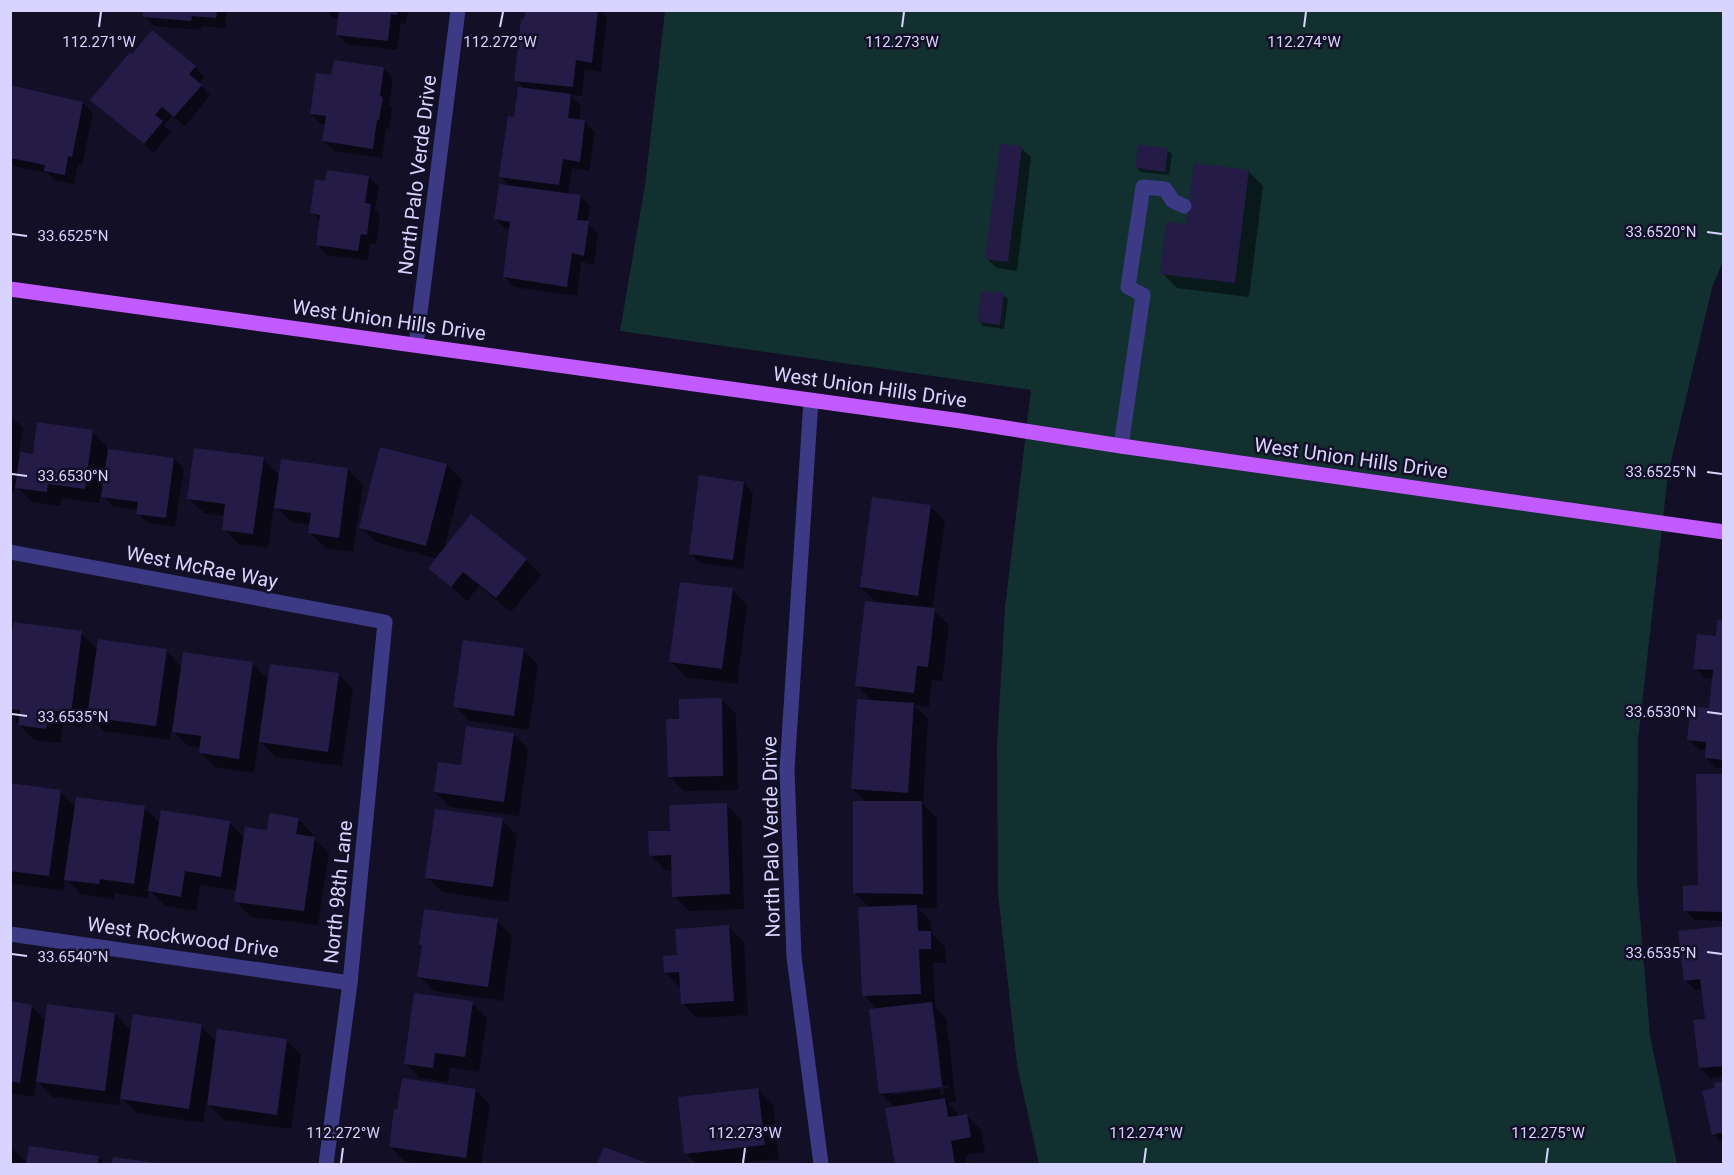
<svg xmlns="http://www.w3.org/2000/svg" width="1734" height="1175" font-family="Roboto,sans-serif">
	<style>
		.green { fill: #12302f }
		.shadow { fill: #0007; fill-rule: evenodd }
		.building { fill: #241b47 }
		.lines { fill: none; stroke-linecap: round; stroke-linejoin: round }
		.minor { stroke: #3d3a85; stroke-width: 15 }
		.major { stroke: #c25bff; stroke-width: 15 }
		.ticks { fill: none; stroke: #d9d4ff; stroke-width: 2 }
		.labels { text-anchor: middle; stroke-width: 5; stroke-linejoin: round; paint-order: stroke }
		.street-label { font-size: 20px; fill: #d9d4ff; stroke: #130f26 }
		.ticks-label { font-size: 15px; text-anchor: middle; fill: #d9d4ff; stroke: #130f26; stroke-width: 5; stroke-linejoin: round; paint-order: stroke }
	</style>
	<rect width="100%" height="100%" fill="#130f26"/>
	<polygon class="green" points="665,11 1723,11 1723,261 1712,288 1668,474 1638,740 1637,882 1650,1036 1677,1164 1039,1164 1017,1065 998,893 997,745 1005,608 1031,390 620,331 645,185"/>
	<g class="shadow">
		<polygon points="145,10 227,10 225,28 201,26 201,30 154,26 144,16"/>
		<polygon points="326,10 408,10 406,24 401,23 397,50 347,44 337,34 339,18 333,18"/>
		<polygon points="526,10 600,10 607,18 601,72 585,69 582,96 570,95 581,106 579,121 585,122 595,132 589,171 572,168 568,195 580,196 590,206 587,223 598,233 594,265 581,262 577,296 514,287 504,277 511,230 506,229 496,219 511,187 501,177 525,89 516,80"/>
		<polygon points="195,67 204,77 199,84 210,95 185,126 172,116 164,125 171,132 154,153 92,100"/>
		<polygon points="383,68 393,78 389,105 392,108 389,129 386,129 382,158 334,151 324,141 326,124 321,124 311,114"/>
		<polygon points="10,87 83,103 93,113 82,166 78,165 74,184 55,180 48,173 16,167 10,161"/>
		<polygon points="1021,148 1031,157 1017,271 997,268 987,259"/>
		<polygon points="1167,150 1172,154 1169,175 1141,172 1136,167"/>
		<polygon points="1248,171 1263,186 1249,297 1177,288 1162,273 1188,226"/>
		<polygon points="369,177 379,187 375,210 380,215 376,244 370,243 368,260 327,255 318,245 321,222 312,213"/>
		<polygon points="1003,295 1008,299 1004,329 983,326 979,321"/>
		<polygon points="10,416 23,428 19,453 34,456 92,432 107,446 107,450 174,459 184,469 175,527 148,523 138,513 138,510 113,506 101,494 99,503 62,498 61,506 32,502 15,485 14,493 10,493"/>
		<polygon points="381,449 447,465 462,480 443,552 472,516 526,560 541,575 511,612 479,586 467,601 430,568 437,559 376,542 361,528"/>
		<polygon points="263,459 280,476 348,470 363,485 353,552 325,548 310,533 311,525 291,522 274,505 268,548 239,544 224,529 225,516 204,513 189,499"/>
		<polygon points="744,483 753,493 743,569 700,563 690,553"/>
		<path d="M930,506L945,521L932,610L949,625L942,681L932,680L929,707L914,705L928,719L923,804L937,818V908H918L931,921L932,934L945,947L946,963H933L935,1007L946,1018L956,1102L948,1103L960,1116L966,1115L981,1130L985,1152L966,1155L967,1164H896L887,1109L895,1108L881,1094L878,1010L864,995L870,908L855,893L867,803L852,788L873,702L857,686L878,604L861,587ZM932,1018H935L943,1086L949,1085V1088L943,1089L944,1095H941L940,1089L892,1095Z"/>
		<polygon points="732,590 747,605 737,684 686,677 671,662"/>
		<polygon points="1724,622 1724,768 1716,768 1706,758 1707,750 1699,750 1689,740 1711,709 1713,679 1705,678 1695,668 1717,637"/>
		<polygon points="81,633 98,650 166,651 182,667 252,663 267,678 254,773 215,767 200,752 201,748 188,746 172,730 170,740 104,731 87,714 85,727 63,724 60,743 34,740 10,715 10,634 13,637"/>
		<polygon points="523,650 538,665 529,730 470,721 455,706"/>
		<polygon points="338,674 353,689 342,766 276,757 261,742"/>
		<polygon points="721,699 736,714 738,790 684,791 669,776 681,720"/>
		<polygon points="513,734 528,749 519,816 450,807 435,792 462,767"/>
		<polygon points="1724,775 1724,921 1695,920 1685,910 1700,887"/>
		<polygon points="10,785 60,792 76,807 144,808 161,824 229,822 245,838 268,832 298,819 313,834 313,838 329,853 318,925 251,917 236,902 237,891 200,885 196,911 165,906 149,890 148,898 114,893 114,899 81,894 65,878 63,891 10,883"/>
		<polygon points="726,804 741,819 744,909 689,911 674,896 673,870 665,870 650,855 672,832"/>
		<polygon points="502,820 517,835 508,902 442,892 427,877"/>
		<polygon points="497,921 512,936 503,1001 434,991 419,976 423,947 420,944"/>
		<polygon points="729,927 744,942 748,1015 697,1018 682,1003 680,987 665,972 678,956"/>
		<polygon points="1724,927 1724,1076 1710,1078 1700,1068 1706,1020 1703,989 1695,990 1686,980"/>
		<polygon points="10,1003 31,1006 46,1021 115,1014 132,1031 201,1026 217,1042 286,1040 301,1055 291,1129 224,1120 206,1102 203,1123 137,1113 120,1097 119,1105 53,1097 37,1081 34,1097 10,1093"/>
		<polygon points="472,1003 487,1018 479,1072 450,1067 448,1082 420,1078 405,1063"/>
		<polygon points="1724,1083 1724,1144 1723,1144 1713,1134 1717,1089"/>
		<polygon points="475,1090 490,1105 481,1164 426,1164 405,1162 390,1147 399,1111"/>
		<polygon points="758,1090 773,1105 779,1159 731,1164 697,1164 686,1153"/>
		<polygon points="10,1147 28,1163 98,1157 105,1164 10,1164"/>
		<polygon points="605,1149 645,1164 599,1164"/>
		<polygon points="114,1159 157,1164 113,1164"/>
	</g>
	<g class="building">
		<polygon points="143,10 217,10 216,18 192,16 191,21 143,17"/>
		<polygon points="339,10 397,10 397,15 391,14 388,41 336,35"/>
		<polygon points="525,10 598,10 592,63 576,60 573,87 514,81 521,19 524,19"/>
		<polygon points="152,30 196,66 189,74 202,85 174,117 162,107 155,115 163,121 144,144 90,100 130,52 132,54"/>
		<polygon points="334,60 384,67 380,96 383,97 379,120 377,120 373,149 322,141 326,116 310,114 316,73 331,75"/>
		<polygon points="10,85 83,102 72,157 68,156 65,175 44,171 45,165 10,158"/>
		<polygon points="518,87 571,94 568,118 585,120 580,162 563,159 559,185 499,177 508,116 514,117"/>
		<polygon points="1000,144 1022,146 1008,262 985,259"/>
		<polygon points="1138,145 1168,148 1165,172 1135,168"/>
		<polygon points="1194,163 1249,170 1235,283 1160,274 1166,222 1186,224"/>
		<polygon points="327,170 369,176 365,203 371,204 367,235 361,234 358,251 316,245 320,215 310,213 315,179 325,181"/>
		<polygon points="499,184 581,195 577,220 589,221 584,256 572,253 567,287 503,277 510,222 494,219"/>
		<polygon points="981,291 1004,293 1000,325 977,322"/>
		<polygon points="37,422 93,430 85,489 48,484 47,492 15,488 20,452 33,454"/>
		<polygon points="380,447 447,464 426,546 359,528"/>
		<polygon points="194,448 264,457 253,534 222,530 225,504 187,499"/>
		<polygon points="108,449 174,458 166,518 136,514 138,502 101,497"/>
		<polygon points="281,459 348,468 339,538 308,533 311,513 274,508"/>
		<polygon points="699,475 744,482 733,560 689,554"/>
		<polygon points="872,497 931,505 918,596 860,587"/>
		<polygon points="471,514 527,559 496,598 463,572 451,587 428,568"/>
		<polygon points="680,582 733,588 722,669 669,662"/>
		<polygon points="865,601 935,608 928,667 917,666 914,693 855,686"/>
		<polygon points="1717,620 1724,621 1724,760 1705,758 1706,742 1687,740 1691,706 1709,708 1713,670 1693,669 1697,634 1716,636"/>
		<polygon points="14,622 82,631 71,713 49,710 46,729 18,725 20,710 10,709 10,643"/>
		<polygon points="98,639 167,649 156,726 87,717"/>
		<polygon points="463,640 524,648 514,716 453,707"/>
		<polygon points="183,652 253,662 239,759 199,753 201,736 172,732"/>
		<polygon points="270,664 339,673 328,752 259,742"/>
		<polygon points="722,698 723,776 668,777 666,719 679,719 679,699"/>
		<polygon points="857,699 914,703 908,793 851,789"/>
		<polygon points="466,726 514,733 504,802 434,792 438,762 461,765"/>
		<polygon points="1696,774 1724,774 1724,912 1683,911 1683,886 1698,885"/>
		<polygon points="10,783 61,790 49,876 10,871"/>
		<polygon points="76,797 145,806 134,884 100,879 99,884 64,880"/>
		<polygon points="853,801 922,801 923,894 853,893"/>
		<polygon points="727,803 730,894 672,897 671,855 649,856 648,831 670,831 669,805"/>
		<polygon points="435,809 503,818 493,887 425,878"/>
		<polygon points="161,810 230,821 221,877 185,871 181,897 148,891"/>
		<polygon points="269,813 299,818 296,834 315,837 304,911 234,902 245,827 267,830"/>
		<polygon points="917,905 918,931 931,931 931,949 919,949 921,994 862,996 858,907"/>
		<polygon points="424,909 498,919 488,987 417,977 422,945 419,945"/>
		<polygon points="729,925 734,1001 681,1004 679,972 664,973 663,956 677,955 675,929"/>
		<polygon points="1724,926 1724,1066 1699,1068 1693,1020 1705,1019 1700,979 1684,981 1678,931"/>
		<polygon points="414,993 473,1001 465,1057 435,1053 433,1068 404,1064"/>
		<polygon points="10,1001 32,1005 20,1083 10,1081"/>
		<polygon points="932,1002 942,1087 879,1094 869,1009"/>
		<polygon points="47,1004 115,1013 105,1091 36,1082"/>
		<polygon points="133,1014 202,1024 189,1109 120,1099"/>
		<polygon points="217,1029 287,1039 277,1115 207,1105"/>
		<polygon points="402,1078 476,1089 466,1158 389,1147 394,1109 397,1109"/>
		<polygon points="1724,1081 1724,1132 1712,1135 1702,1091 1715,1088 1714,1083"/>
		<polygon points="758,1088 765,1145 684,1154 678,1097"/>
		<polygon points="945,1098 948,1117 967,1114 971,1137 951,1141 955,1164 895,1164 885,1108"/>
		<polygon points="29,1146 99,1156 98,1164 26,1164"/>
		<polygon points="604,1147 649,1164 597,1164"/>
		<polygon points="113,1157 158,1163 157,1164 112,1164"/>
	</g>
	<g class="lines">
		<g class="minor">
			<polyline points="416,345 458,10"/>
			<polyline points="811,400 787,770 794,957 821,1164"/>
			<polyline points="1121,446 1143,295 1128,287 1143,187 1165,189 1173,201 1184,206"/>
			<polyline points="10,552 385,622 350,983 326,1164"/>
			<polyline points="10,934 350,983"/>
		</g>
		<polyline class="major" points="10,289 961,421 1121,446 1724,532"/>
	</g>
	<path class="ticks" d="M99,27L101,12M500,27L503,12M902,27L904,12M1304,27L1306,12M1707,232L1722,234M12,234L27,236M1707,472L1722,474M12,474L27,476M1707,712L1722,714M12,714L27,716M1707,952L1722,954M12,954L27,956M341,1163L343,1148M743,1163L745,1148M1144,1163L1146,1148M1546,1163L1548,1148"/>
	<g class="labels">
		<g class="street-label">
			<text transform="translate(417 175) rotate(-83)" y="7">North Palo Verde Drive</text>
			<text transform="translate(389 320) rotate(8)" y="7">West Union Hills Drive</text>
			<text transform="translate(870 387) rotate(8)" y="7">West Union Hills Drive</text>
			<text transform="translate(1351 458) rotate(8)" y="7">West Union Hills Drive</text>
			<text transform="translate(202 567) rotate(11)" y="7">West McRae Way</text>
			<text transform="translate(771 837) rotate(-91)" y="7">North Palo Verde Drive</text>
			<text transform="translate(338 892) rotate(-84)" y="7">North 98th Lane</text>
			<text transform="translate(183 937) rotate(8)" y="7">West Rockwood Drive</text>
		</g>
	</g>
	<g class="ticks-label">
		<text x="99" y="47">112.271°W</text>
		<text x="500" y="47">112.272°W</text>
		<text x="902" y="47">112.273°W</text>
		<text x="1304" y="47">112.274°W</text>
		<text x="1661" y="237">33.6520°N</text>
		<text x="73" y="241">33.6525°N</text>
		<text x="1661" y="477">33.6525°N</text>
		<text x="73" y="481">33.6530°N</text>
		<text x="1661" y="717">33.6530°N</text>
		<text x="73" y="722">33.6535°N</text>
		<text x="1661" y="958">33.6535°N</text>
		<text x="73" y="962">33.6540°N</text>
		<text x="343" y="1138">112.272°W</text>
		<text x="745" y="1138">112.273°W</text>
		<text x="1146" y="1138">112.274°W</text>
		<text x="1548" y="1138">112.275°W</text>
	</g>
	<rect width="1734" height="1175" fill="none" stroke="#d9d4ff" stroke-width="24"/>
</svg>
